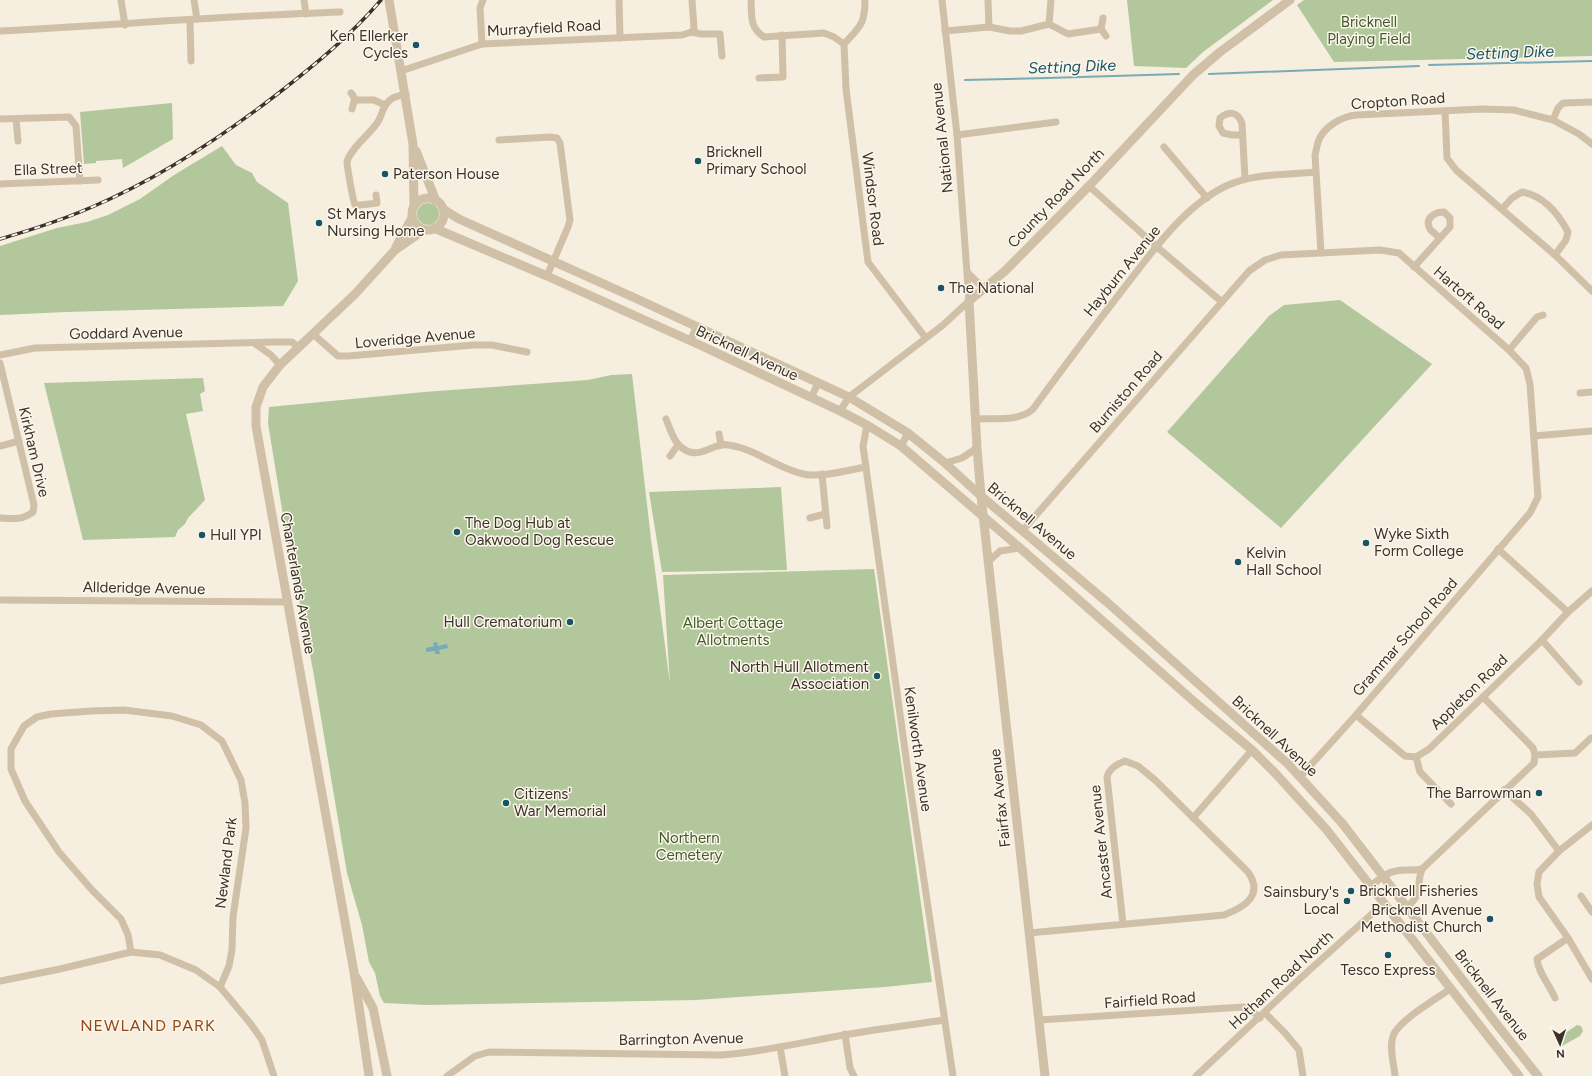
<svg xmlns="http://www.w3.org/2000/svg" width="1592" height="1076" font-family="Figtree,sans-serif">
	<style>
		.green { fill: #b3c79c }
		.water { fill: #79abb6 }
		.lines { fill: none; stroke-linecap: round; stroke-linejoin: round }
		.stream { stroke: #79abb6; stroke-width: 2 }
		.minor { stroke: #d0c0a8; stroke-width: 7 }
		.tertiary { stroke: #d0c0a8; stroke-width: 9 }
		.rail-casing { stroke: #3c3229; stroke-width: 3.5 }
		.rail { stroke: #fcf7ec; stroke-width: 2; stroke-dasharray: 6; stroke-linecap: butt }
		.poi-dot { fill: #195463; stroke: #fcf7ec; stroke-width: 1.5 }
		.labels { text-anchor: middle; stroke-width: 3; stroke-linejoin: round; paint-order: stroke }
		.park-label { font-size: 15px; fill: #435d29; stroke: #fcf7ec }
		.street-label { font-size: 15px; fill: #3c3229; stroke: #fcf7ec }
		.poi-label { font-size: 15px; fill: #3c3229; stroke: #fcf7ec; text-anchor: start }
		.water-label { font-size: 16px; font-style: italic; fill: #195463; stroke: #fcf7ec }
		.neighbourhood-label { font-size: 16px; letter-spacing: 1px; fill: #954718; stroke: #fcf7ec }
	</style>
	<rect width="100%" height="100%" fill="#f6eede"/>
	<g class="green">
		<polygon points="1127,0 1273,0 1203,52 1186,68 1134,66"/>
		<polygon points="1304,0 1592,0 1592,56 1334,62 1297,5"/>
		<polygon points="172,103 173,139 123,168 122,159 96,161 96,163 84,164 80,112"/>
		<polygon points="222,146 236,165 252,173 257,182 288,203 298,281 283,306 66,312 0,315 0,246 57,228 87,222 108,215 140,199 174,175"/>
		<circle cx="428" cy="214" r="11"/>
		<polygon points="1340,300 1432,364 1281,528 1167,432 1269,316 1284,305"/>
		<polygon points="632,374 651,539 670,684 663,575 874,569 932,982 885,987 696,1000 426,1005 384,1003 380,996 375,973 369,962 362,925 347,873 313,670 286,534 268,423 269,407 424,392 588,380 611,375"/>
		<polygon points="203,378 205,391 200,394 203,411 186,414 205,500 188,518 185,524 178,530 175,537 83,540 44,383"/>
		<polygon points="781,487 787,570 662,572 649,492"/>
		<polygon points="1577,1025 1581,1026 1583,1031 1580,1036 1562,1046 1560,1046 1561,1036"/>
	</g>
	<polygon class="water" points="437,642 438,646 447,644 448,648 439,650 440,654 435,654 435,651 426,652 426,648 434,646 433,643"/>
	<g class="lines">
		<g class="stream">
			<polyline points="1429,65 1592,61"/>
			<polyline points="1209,74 1419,66"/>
			<polyline points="965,80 1048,78 1179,74"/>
		</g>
		<g class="minor">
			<polyline points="121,0 125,25"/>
			<polyline points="194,0 197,19"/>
			<polyline points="304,0 306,14"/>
			<polyline points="619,0 620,38"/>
			<polyline points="692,0 694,28 692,32"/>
			<path d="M751,0C752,16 749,27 764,37L824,33L834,37L844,44"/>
			<path d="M865,0C865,24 860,27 844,44L846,89L868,262L925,337"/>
			<polyline points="988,0 989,27"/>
			<polyline points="1103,18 1101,29 1106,36"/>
			<polyline points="190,20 191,61"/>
			<polyline points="1049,24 1051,0"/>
			<path d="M0,31C113,25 227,16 340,12"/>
			<polyline points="945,31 989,27 1010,31 1021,31 1049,24 1068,34 1101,29"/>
			<polyline points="482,44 480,8 483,0"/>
			<polyline points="401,71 482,44 682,35 692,32 701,34 720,34 722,56"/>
			<polyline points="759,78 783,77 782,35"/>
			<path d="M351,93C356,98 354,102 352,109"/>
			<polyline points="355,100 374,100 385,105"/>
			<polyline points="1445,111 1447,158 1456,170 1555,255 1592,291"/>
			<polyline points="0,119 69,117 76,126 80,181"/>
			<polyline points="16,119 18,141"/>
			<polyline points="1553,120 1558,108 1563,103 1592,102"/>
			<polyline points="957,135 1056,122"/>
			<path d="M1242,135H1232L1223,133L1219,126L1220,118C1229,111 1237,111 1242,123L1245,179"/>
			<polyline points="499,140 550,137 557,138 560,143 570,220 568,227 547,276"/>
			<polyline points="1164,147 1207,198"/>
			<polyline points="0,184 98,180"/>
			<polyline points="1089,186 1157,247 1222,302"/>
			<path d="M376,195L377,203L361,205H355C353,201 347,166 347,162C350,148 372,133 379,120C382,114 383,106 389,101C393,96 400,96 406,94"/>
			<path d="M1502,209L1512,198L1522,192C1544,196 1558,213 1568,232L1566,240L1555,255"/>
			<path d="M1321,253L1315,155C1316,151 1317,146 1318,142C1323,127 1342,116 1357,115L1482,109L1514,110L1553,120L1579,134L1592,144"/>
			<path d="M1414,267L1450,227V218L1444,212C1435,212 1424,218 1430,229C1432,232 1437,235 1440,238"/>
			<polyline points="968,273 984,289"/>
			<polyline points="313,334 338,356 349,356 473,345 492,345 527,352"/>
			<polyline points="690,341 697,326"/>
			<polyline points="254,343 271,355 280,365"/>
			<polyline points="1509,350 1537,317 1543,315"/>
			<polyline points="0,355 35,348 274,342 292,342 299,348"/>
			<path d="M0,363L34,505L33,512C23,520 13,519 0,518"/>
			<polyline points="1580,393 1592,392"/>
			<polyline points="811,398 818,383"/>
			<polyline points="840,411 849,397 943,325 969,301 957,135 942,0"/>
			<path d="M666,419C671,431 675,448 690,452C704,456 715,442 729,445C755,449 777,468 803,474C821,478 848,470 866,467"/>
			<path d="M975,419C994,418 1019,422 1033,409C1063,368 1093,328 1124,288C1152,252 1184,206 1226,186C1253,173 1287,175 1315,172"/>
			<polyline points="867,425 863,446 908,772 953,1076"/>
			<polyline points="719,434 721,444"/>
			<polyline points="1534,436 1592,431"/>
			<polyline points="0,446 19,441"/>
			<polyline points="901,446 908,433"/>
			<polyline points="670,456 678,445"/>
			<polyline points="945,463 962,458 977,448"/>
			<polyline points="822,474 827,526"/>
			<polyline points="810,518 825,514"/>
			<polyline points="1023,530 1249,271 1265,260 1281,255 1380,250 1399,253 1509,350 1526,368 1530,384 1538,497 1530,513 1356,715 1300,777"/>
			<polyline points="1498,549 1568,612"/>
			<polyline points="988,562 1000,551 1020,548"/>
			<polyline points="0,600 288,602"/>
			<polyline points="1542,640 1579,682"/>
			<polyline points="1356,715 1405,756 1416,757 1429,749 1542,640 1568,612 1592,591"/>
			<polyline points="1535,755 1575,753 1591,738"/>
			<polyline points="1416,757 1420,772 1451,804"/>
			<polyline points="1504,790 1531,814 1559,851 1592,825"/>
			<polyline points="1193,818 1252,750"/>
			<polyline points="1559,851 1539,872 1537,884 1539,897 1568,938 1592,979"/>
			<path d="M1371,886C1378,880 1387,872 1396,871C1405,869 1413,871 1422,869"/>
			<polyline points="1581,896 1592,912"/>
			<path d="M1394,916C1402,910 1414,904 1417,894C1420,885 1418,879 1422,869L1534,763L1535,755L1533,748L1483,697"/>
			<path d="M1029,933L1224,915C1245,907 1264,895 1248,872L1155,780L1138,766L1125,761C1117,764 1109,768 1107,777L1123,924"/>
			<polyline points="131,952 128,935 121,919 92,890 59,852 25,801 11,769 11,749 24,726 37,717 51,714 91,711 124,710 172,716 201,725 222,741 241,780 245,803 246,828 233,917 232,950 229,966 220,987"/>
			<polyline points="0,981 60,969 131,952 160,955 196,970 220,987 250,1023 262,1040 274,1076"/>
			<path d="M1555,998C1550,985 1538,973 1537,959L1568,938"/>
			<polyline points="1265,1013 1285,1033 1299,1050 1303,1076"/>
			<polyline points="1039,1020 1243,1007 1249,1008 1260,1018"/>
			<polyline points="845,1034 850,1068 854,1076"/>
			<polyline points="780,1047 785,1076"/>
			<path d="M447,1076L475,1056L489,1052L721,1055C763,1052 803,1042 844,1035C877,1029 911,1025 944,1020"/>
			<polyline points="1196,1076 1304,975 1384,903"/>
			<path d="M1395,1076C1394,1064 1389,1048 1393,1036C1398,1021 1436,999 1450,989"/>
		</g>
		<g class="tertiary">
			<polyline points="389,0 413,144 414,206"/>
			<polyline points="416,151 436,201"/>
			<circle cx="428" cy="214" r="16"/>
			<polyline points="443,209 459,219 635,298 849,397 908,433 945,463 981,496 1108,603 1288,764 1342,823 1495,1022 1538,1076"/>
			<polyline points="434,228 547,276 702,346 840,411 867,425 901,446 1020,548 1198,705 1252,750 1276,774 1326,829 1519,1076"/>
			<polyline points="396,247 412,218"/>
			<polyline points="356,977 373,1008 387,1076"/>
			<polyline points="369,1076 354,972 256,426 256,407 263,387 280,365 355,294 395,250 424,230"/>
			<polyline points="1045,1076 981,496 977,448 969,301 1005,271 1089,186 1193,75 1220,52 1290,0"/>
		</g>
		<g class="rail-casing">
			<path id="rail" d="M0,239C31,230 62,220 92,207C160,178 222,137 280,92C316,64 351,35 381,0"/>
		</g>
		<use href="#rail" class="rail"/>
	</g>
	<g class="poi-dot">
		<circle cx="416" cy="45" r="4"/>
		<circle cx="698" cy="161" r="4"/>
		<circle cx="385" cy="174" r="4"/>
		<circle cx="319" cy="223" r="4"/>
		<circle cx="941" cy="288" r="4"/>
		<circle cx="457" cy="532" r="4"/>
		<circle cx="202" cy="535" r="4"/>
		<circle cx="1366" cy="543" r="4"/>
		<circle cx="1238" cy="562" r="4"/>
		<circle cx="570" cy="622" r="4"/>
		<circle cx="877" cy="676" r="4"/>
		<circle cx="1539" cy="793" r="4"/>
		<circle cx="506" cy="803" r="4"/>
		<circle cx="1351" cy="891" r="4"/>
		<circle cx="1347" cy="901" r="4"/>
		<circle cx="1490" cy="919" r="4"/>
		<circle cx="1388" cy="955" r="4"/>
	</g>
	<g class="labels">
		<g class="park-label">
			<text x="1369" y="27">Bricknell<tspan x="1369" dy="17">Playing Field</tspan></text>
			<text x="733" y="628">Albert Cottage<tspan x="733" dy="17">Allotments</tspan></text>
			<text x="689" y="843">Northern<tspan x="689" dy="17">Cemetery</tspan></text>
		</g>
		<g class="street-label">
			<text transform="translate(544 28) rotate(-3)" y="5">Murrayfield Road</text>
			<text transform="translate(1398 101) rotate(-4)" y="5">Cropton Road</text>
			<text transform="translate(942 138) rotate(-96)" y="5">National Avenue</text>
			<text transform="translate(48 169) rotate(-2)" y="5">Ella Street</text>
			<text transform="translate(1056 198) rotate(-46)" y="5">County Road North</text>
			<text transform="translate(873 199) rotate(83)" y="5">Windsor Road</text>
			<text transform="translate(1122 271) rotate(-51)" y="5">Hayburn Avenue</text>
			<text transform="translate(1469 298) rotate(41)" y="5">Hartoft Road</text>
			<text transform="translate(126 333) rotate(-1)" y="5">Goddard Avenue</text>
			<text transform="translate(415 338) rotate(-5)" y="5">Loveridge Avenue</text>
			<text transform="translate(747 353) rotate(25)" y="5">Bricknell Avenue</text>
			<text transform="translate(1126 392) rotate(-49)" y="5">Burniston Road</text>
			<text transform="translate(34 452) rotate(77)" y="5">Kirkham Drive</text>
			<text transform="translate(1032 521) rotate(40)" y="5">Bricknell Avenue</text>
			<text transform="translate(298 583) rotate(80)" y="5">Chanterlands Avenue</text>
			<text transform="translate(144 588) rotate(1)" y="5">Allderidge Avenue</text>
			<text transform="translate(1405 637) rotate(-49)" y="5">Grammar School Road</text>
			<text transform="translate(1469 692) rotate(-44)" y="5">Appleton Road</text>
			<text transform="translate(1275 736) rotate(43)" y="5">Bricknell Avenue</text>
			<text transform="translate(918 749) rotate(82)" y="5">Kenilworth Avenue</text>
			<text transform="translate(1000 798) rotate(-96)" y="5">Fairfax Avenue</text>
			<text transform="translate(1101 842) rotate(-96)" y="5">Ancaster Avenue</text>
			<text transform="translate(226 863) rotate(-83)" y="5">Newland Park</text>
			<text transform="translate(1281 980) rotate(-43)" y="5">Hotham Road North</text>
			<text transform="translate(1492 995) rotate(52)" y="5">Bricknell Avenue</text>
			<text transform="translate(1150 1000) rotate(-4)" y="5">Fairfield Road</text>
			<text transform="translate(681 1039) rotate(-1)" y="5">Barrington Avenue</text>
		</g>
		<g class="poi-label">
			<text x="408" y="41" text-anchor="end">Ken Ellerker<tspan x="408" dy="17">Cycles</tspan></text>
			<text x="706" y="157">Bricknell<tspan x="706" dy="17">Primary School</tspan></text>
			<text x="393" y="179">Paterson House</text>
			<text x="327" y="219">St Marys<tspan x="327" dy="17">Nursing Home</tspan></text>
			<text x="949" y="293">The National</text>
			<text x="465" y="528">The Dog Hub at<tspan x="465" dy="17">Oakwood Dog Rescue</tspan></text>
			<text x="1374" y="539">Wyke Sixth<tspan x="1374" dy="17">Form College</tspan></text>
			<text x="210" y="540">Hull YPI</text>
			<text x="1246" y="558">Kelvin<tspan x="1246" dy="17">Hall School</tspan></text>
			<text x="562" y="627" text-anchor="end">Hull Crematorium</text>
			<text x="869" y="672" text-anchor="end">North Hull Allotment<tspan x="869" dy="17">Association</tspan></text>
			<text x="1531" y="798" text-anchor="end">The Barrowman</text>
			<text x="514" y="799">Citizens'<tspan x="514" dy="17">War Memorial</tspan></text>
			<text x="1359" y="896">Bricknell Fisheries</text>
			<text x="1339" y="897" text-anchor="end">Sainsbury's<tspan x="1339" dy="17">Local</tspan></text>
			<text x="1482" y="915" text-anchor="end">Bricknell Avenue<tspan x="1482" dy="17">Methodist Church</tspan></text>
			<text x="1388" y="975" text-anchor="middle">Tesco Express</text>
		</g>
		<g class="water-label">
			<text transform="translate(1510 52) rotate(-2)" y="6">Setting Dike</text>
			<text transform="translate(1072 66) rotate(-2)" y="6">Setting Dike</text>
		</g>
		<g class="neighbourhood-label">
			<text x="148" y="1031">NEWLAND PARK</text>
		</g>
	</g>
	<g transform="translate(1560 1044) rotate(177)" stroke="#fcf7ec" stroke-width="3" paint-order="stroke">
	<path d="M0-3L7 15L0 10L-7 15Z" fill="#3c3229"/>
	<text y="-6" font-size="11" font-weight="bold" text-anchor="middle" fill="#3c3229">N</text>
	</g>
</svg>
